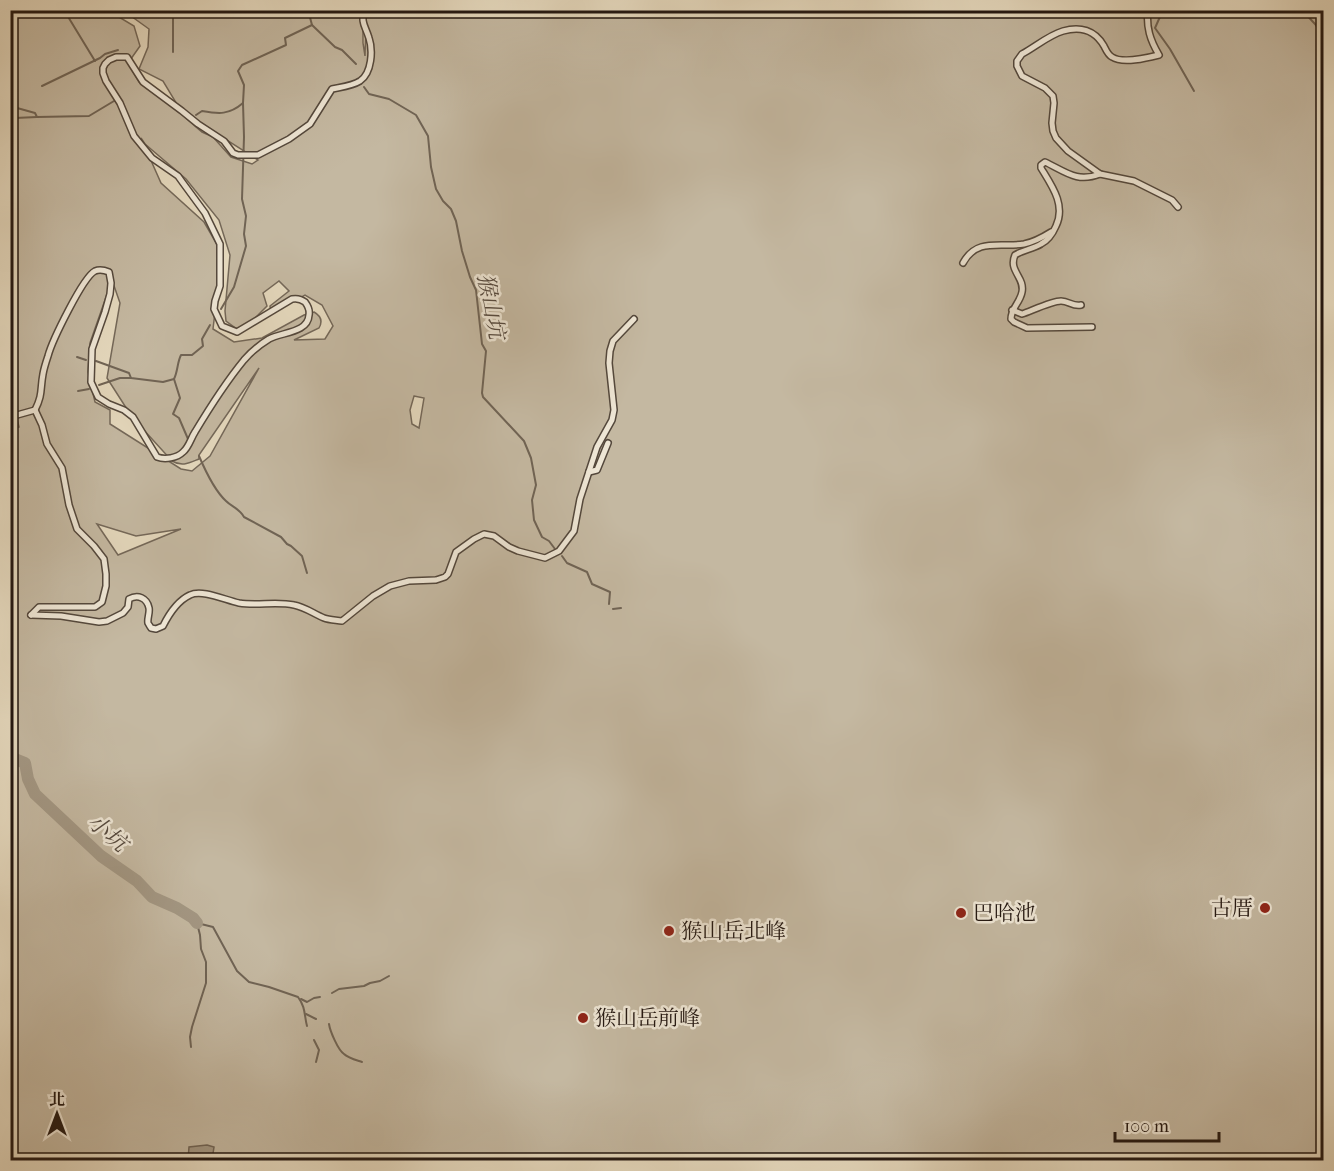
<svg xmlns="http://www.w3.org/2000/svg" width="1334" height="1171" font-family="'IM FELL French Canon','Noto Serif TC',serif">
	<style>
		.green { fill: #c4b8a1; stroke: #746859; stroke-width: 1.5; fill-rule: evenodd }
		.water { fill: #a39783; stroke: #706455; stroke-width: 1.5 }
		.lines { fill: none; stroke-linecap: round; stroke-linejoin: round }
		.stream { stroke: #706455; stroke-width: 2 }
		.river { stroke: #a39783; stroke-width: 12 }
		.street-casing { stroke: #54483c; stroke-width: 8 }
		.street { stroke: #eee6d5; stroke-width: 5 }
		.poi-dot { fill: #8f2418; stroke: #eee6d5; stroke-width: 2 }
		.labels { text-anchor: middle; stroke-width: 5; stroke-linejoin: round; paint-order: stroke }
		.poi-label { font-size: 21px; fill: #231711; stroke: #eee6d5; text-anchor: start }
		.water-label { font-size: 22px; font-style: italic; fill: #564a3f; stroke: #eee6d5 }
	</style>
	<rect width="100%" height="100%" fill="#e5d9be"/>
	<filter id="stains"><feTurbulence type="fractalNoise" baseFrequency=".00333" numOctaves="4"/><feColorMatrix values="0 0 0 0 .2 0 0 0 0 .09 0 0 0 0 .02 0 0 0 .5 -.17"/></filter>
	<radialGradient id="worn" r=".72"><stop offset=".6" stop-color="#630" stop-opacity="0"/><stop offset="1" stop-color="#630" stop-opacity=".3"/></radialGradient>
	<path class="green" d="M367,10L1323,11V1160H11L10,430L19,427L17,419L10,421L11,11H109L134,26L140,46L128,63L139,82L167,102L202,132L213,137L231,157L252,164L258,160L181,111L163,81L139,69L148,47L149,29L124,11H363V43L365,56L366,16ZM141,138L145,144L186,179L219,220L230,255L225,311L226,321L241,332L267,306L263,293L279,281L289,291L270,306L271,313L305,295L322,305L333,326L325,339L294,340L319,328C323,321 321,316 314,312L304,315L262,338L234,342L213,329L222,253L204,222L161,183ZM112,280L120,303L107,378L132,417L172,461C182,467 189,463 199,459V455L259,368L210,456L192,471L181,469L110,424V410L95,402L88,372L90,343ZM414,396L424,398L419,428L412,424L410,410ZM97,524L136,536L181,529L118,555Z"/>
	<polygon class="water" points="207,1145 214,1147 212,1160 188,1160 189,1147"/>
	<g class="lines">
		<g class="stream">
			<polyline points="308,10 312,25"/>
			<polyline points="1163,10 1155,28 1170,49 1194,91"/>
			<polyline points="1302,10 1315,24 1324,37"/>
			<polyline points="67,15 95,61"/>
			<polyline points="312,25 335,47 342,50 356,64"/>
			<polyline points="173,52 173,10"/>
			<polyline points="42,86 100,58 105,54 118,50"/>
			<polyline points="364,87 369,94 389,99 416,115 428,136 431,167 436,189 443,201 451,209 456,221 462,251 470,277 476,290 482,344 486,351 482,393 483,397 524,441 531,458 536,485 532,500 534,520 542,537 549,541 555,549"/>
			<polyline points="10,106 35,113 37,117"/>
			<path d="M196,115L202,111C219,114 229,115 243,103L244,85L238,71L242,65L286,45L285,38L312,25"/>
			<polyline points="10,121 15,118 37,117 89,116 114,101"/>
			<polyline points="221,309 234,287 246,246 244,234 246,216 242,199 244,137 243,103"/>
			<polyline points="77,357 86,360"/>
			<polyline points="96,361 129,373 131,378 163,382 174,379"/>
			<polyline points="99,385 120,378 131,378"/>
			<polyline points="78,391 89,389"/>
			<path d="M188,439L179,418L173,414L180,398L174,379C178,371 177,363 181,355H192L203,346L202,339L210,325"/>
			<path d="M199,456C205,470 215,491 226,501C232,507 240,509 244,517L281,537L287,544L291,546L302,556L307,573"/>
			<polyline points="562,556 567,563 587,572 592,584 610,592 609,604"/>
			<polyline points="613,609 621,608"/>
			<path d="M197,923L213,927L237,971L249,982L269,987L298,997C306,1008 304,1015 307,1026"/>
			<polyline points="332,993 339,989 364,986 370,983 380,981 389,976"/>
			<polyline points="301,999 307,1002 314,998 320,997"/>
			<polyline points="306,1014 316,1019"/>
			<path d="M329,1024C330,1031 338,1050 344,1054C348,1058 356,1060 362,1062"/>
			<polyline points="314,1040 319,1050 316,1062"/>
			<polyline points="191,1047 190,1037 192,1027 206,983 206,962 201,949 200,935 197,923"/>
		</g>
		<polyline class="river" points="10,757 25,763 28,779 35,794 101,856 137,881 152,897 177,908 193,918 197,923"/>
		<g class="street-casing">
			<g id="street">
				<path d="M1148,10C1146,27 1150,40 1159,55C1147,58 1123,64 1112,57C1108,55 1106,50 1104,46C1095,30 1080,26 1063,31C1049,35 1035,47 1022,54L1017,61V66L1022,76L1045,88L1053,96L1054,103L1052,123L1053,131L1056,138L1068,151L1100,174L1134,181L1172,200L1178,207"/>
				<path d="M963,263C977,237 1001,248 1024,244C1034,242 1043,237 1051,232"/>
				<path d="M1012,310L1022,314C1031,311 1052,301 1061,301C1069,301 1073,307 1081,305"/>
				<path d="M1092,327L1027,328L1014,322L1011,319C1011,308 1020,303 1022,292C1025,277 1008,271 1015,255C1023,250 1033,249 1041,244C1049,240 1053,233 1056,226C1066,205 1052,186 1041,168V165L1045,162C1066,172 1077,183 1100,174"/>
				<path d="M35,410C43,394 40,390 43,374C44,368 46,362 48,356C52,341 83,277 95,271C100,269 104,270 109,272L111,283L110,294L105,312L92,349L91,382L98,397L109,404L124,410L133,417L157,457C165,460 177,458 183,452C189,447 191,438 195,432C210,407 226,382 244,360C251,352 259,345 269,339C282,332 308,333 309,315C310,310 308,306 305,302C301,299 297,298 292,299L237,332L222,326L214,309L215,301L220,286V244L205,213L183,183L178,176L152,158L134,136L120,103L106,81L103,73V68L105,64L109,60L116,57H127L143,82L182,111L198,124L224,141L233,153L238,155H258L289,139L310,124L332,89C341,87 352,86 360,81C372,73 373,50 369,38C365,25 361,24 364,10"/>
				<polyline points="10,417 35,410"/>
				<polyline points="589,472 597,470 608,443"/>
				<path d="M31,615L61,616L99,622L107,621L123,613L128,607L129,599C138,594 147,598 149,608C150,613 147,619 148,623C149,625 150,626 151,628L156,629L163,626C169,614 177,601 190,595C202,589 225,600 239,603C258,606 276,601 294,605C305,607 314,614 324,618C329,620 336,620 342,621L373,596L390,586L409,581L436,580L445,577L448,574L456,552L474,539L484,534L494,536L509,547L518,551L545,558L559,551L574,531L580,499L597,447L612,420L614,410L609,363L610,351L613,341L634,319"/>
				<polyline points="31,615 39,607 95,607 102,602 106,586 106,574 104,559 94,546 77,529 69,505 62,468 47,444 42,425 35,410"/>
			</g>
		</g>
		<use href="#street" class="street"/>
	</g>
	<g class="poi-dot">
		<circle cx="1265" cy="908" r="6"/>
		<circle cx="961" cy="913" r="6"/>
		<circle cx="669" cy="931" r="6"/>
		<circle cx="583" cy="1018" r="6"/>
	</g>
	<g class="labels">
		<g class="poi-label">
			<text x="1253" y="915" text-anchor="end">古厝</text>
			<text x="973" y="920">巴哈池</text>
			<text x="681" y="938">猴山岳北峰</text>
			<text x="595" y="1025">猴山岳前峰</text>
		</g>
		<g class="water-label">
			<text transform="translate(492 306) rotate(79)" y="8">猴山坑</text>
			<text transform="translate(108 832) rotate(40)" y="8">小坑</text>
		</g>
	</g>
	<rect width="1334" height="1171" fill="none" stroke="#e5d9be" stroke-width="36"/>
	<rect x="12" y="12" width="1310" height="1147" fill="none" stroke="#231711" stroke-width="3"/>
	<rect x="18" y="18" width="1298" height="1135" fill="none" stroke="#231711" stroke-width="1.5"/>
	<g transform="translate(57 1114)" stroke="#eee6d5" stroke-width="4.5" paint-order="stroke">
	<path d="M0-4.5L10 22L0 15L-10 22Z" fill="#231711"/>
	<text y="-9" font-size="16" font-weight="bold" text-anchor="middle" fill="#231711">北</text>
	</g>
	<path d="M1115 1132v9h104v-9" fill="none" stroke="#231711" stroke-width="3"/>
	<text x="1124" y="1132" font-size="18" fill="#231711" stroke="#eee6d5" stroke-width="4.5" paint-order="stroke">100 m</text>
	<rect width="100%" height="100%" filter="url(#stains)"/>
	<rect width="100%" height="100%" fill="url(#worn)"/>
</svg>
